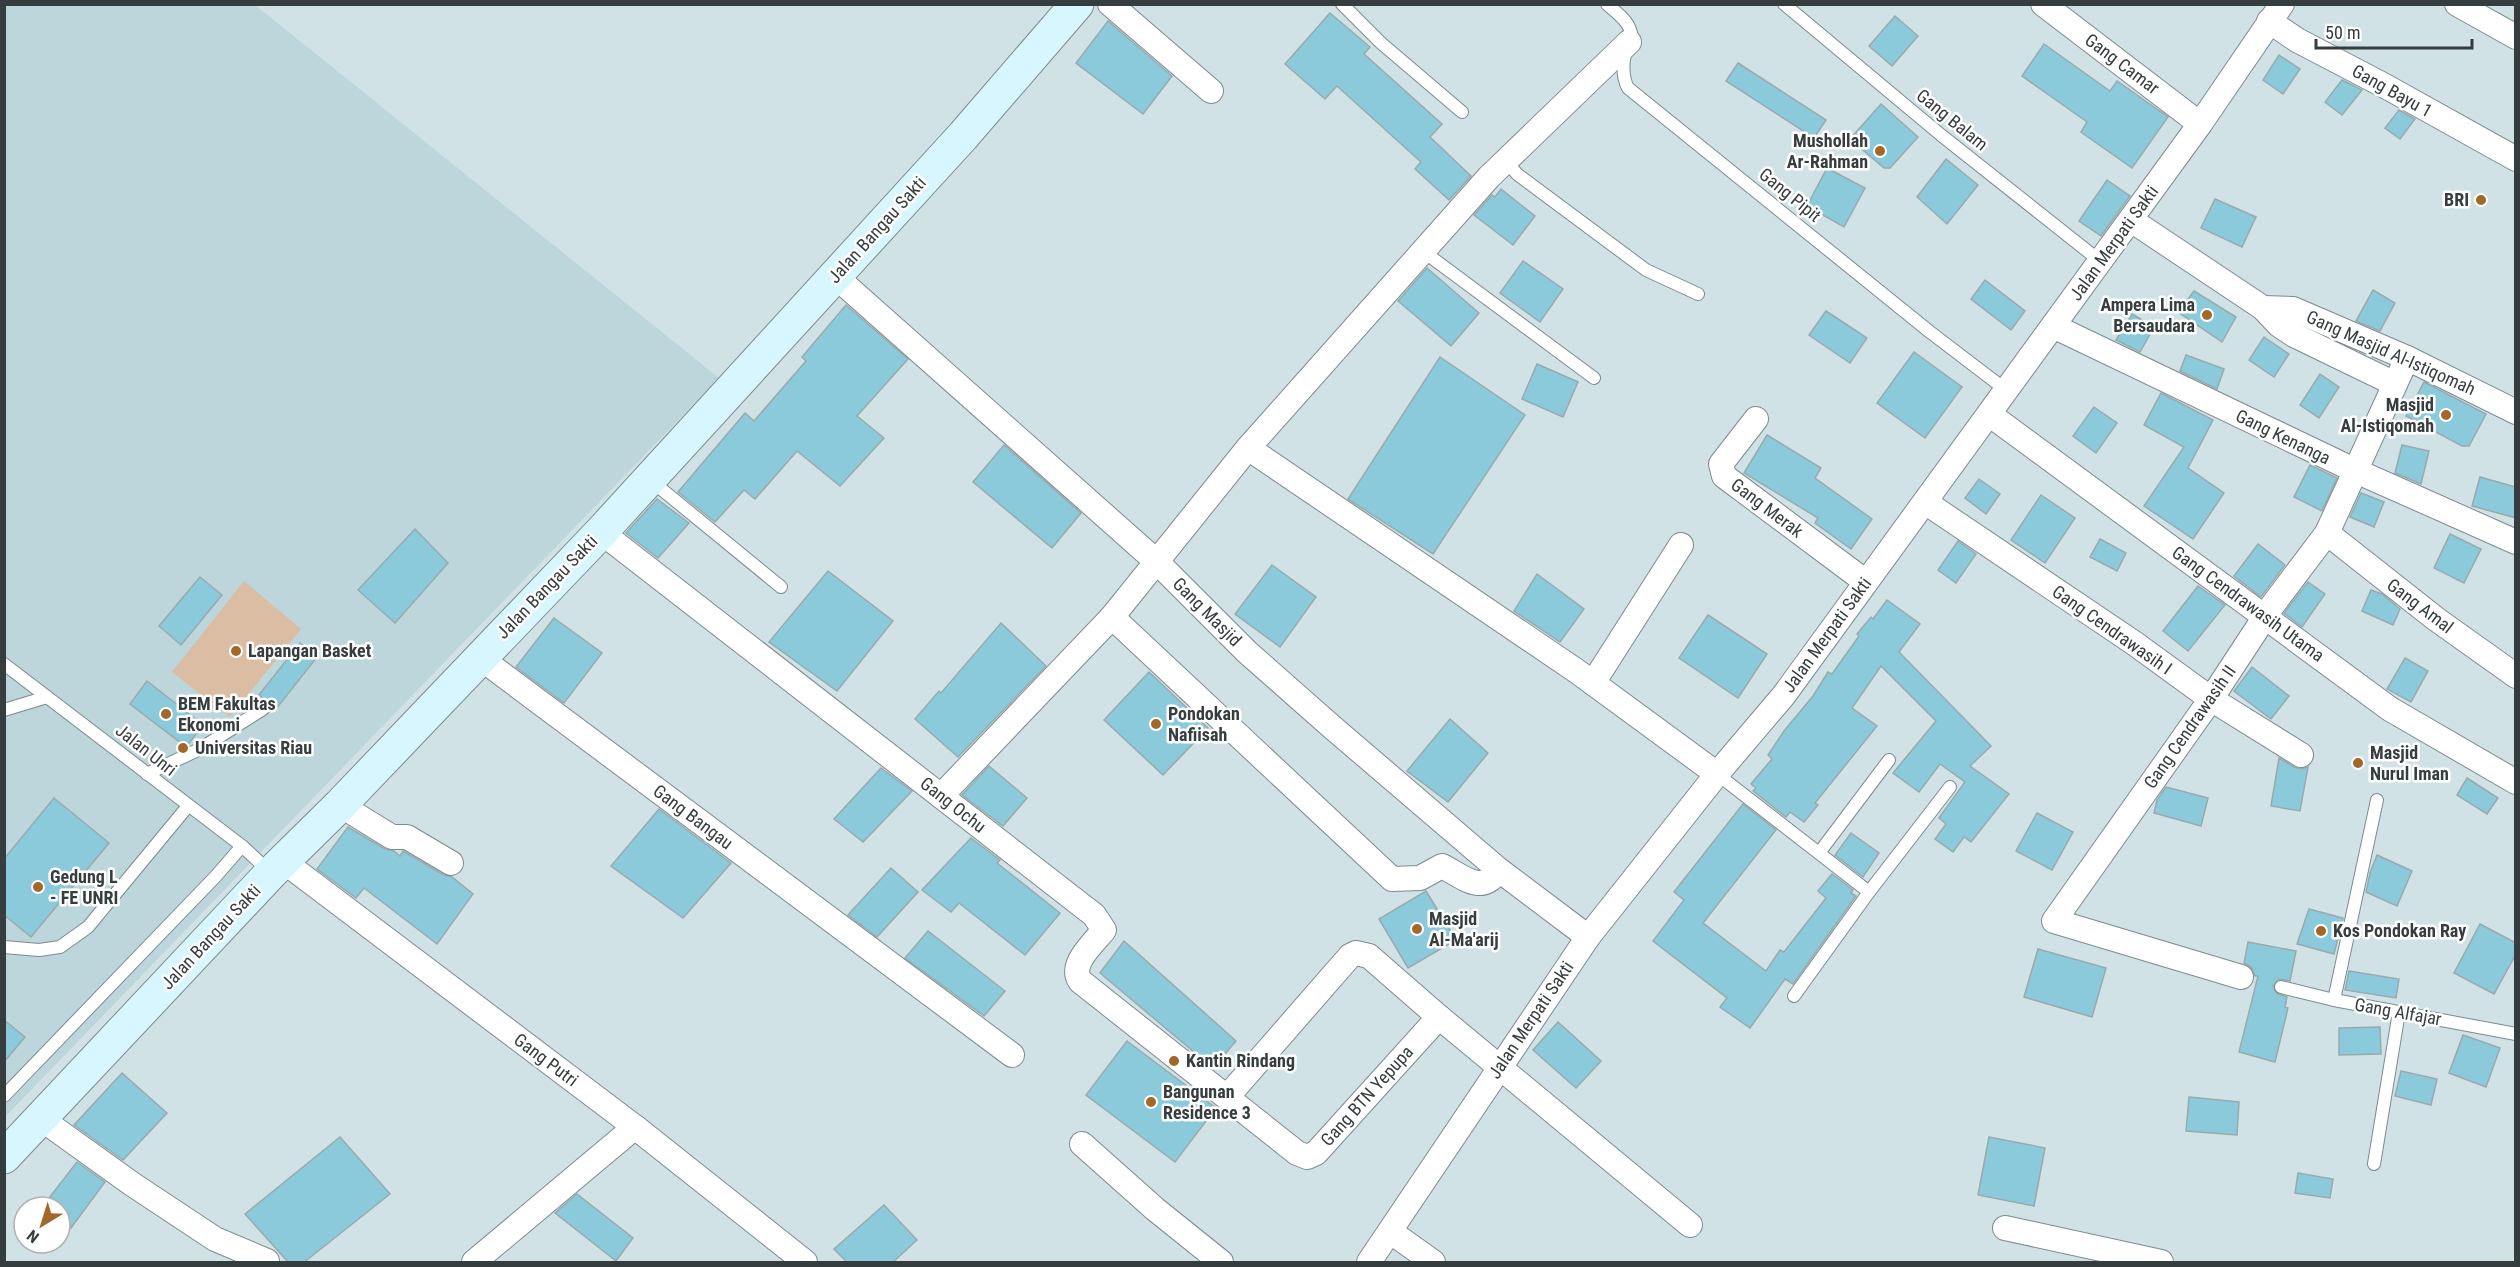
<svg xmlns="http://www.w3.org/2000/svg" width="2520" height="1267" font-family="'Roboto Condensed',sans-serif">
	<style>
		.built { fill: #bcd6dc }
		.green { fill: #dabda2 }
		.building { fill: #8bcada; stroke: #99aaae; stroke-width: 1.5 }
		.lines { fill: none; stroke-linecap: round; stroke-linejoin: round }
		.lane-casing { stroke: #7c8b8f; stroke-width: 14 }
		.street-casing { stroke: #7c8b8f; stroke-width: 26 }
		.secondary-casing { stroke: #7c8b8f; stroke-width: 35 }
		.lane { stroke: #fff; stroke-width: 12 }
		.street { stroke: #fff; stroke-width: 24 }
		.secondary { stroke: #d8f6fd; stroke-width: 33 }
		.poi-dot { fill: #a26828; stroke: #fff; stroke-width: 2 }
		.labels { text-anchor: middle; stroke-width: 5; stroke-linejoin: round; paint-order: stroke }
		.street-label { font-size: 18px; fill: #363d3e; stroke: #fff }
		.poi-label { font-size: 18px; font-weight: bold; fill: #363d3e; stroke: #fff; text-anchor: start }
	</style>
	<rect width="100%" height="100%" fill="#d0e2e6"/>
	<polygon class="built" points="5,5 255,5 719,378 5,1117"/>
	<polygon class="green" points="244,581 301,629 230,717 172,672"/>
	<g class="building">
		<polygon points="1330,13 1370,47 1364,54 1442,124 1430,137 1471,176 1449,200 1415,169 1421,162 1337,86 1325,99 1285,64"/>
		<polygon points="1895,16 1918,36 1892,66 1869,46"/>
		<polygon points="1108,21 1172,76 1143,114 1076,63"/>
		<polygon points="2044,44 2110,91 2117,81 2168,117 2132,168 2081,132 2087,122 2022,76"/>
		<polygon points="2279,55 2300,69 2283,94 2263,80"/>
		<polygon points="1738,63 1826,120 1814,138 1726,81"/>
		<polygon points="2342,80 2362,90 2342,115 2325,102"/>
		<polygon points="1881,104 1918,137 1890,168 1884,168 1850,139"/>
		<polygon points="2399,110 2415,119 2400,139 2385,128"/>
		<polygon points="1946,159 1978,185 1947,224 1917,197"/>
		<polygon points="1827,168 1865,188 1844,227 1807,206"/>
		<polygon points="2107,180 2130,196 2101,236 2079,221"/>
		<polygon points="1501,189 1535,216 1513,245 1474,215 1492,195 1495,197"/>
		<polygon points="2215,199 2256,217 2242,247 2201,228"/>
		<polygon points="1523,261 1563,289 1540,322 1500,293"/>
		<polygon points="1427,268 1479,313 1451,346 1398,301"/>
		<polygon points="1985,280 2025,311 2011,330 1971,299"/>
		<polygon points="2373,290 2395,303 2380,331 2356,321"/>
		<polygon points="2194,291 2236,317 2222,342 2178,312"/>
		<polygon points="846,305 908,359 857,416 884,438 840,486 797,451 755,499 744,490 715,522 678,492 745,413 754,421 806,361 802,357"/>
		<polygon points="1826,311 1867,338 1850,363 1809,335"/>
		<polygon points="2132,314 2154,327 2140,352 2116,340"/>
		<polygon points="2264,337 2289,354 2274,377 2249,360"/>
		<polygon points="1914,352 1962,387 1925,438 1877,403"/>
		<polygon points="2186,355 2224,369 2217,389 2180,371"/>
		<polygon points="1440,357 1525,415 1433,554 1348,499"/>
		<polygon points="1537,364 1578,382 1563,417 1522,399"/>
		<polygon points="2320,374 2339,387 2319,418 2300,405"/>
		<polygon points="2424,382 2486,414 2469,446 2462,446 2406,416"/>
		<polygon points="2161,393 2213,420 2188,468 2224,493 2193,539 2144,506 2184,447 2144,425"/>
		<polygon points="2094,407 2117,423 2096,453 2073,436"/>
		<polygon points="1767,435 1821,468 1815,478 1872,519 1851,549 1815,523 1818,518 1744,473"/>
		<polygon points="1004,445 1081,513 1052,548 973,482"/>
		<polygon points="2402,445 2429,451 2421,484 2395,473"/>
		<polygon points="2310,465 2337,478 2322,511 2294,497"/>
		<polygon points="2480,477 2516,487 2516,518 2472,506"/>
		<polygon points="1979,479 2000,494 1986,514 1965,498"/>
		<polygon points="2361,493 2384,502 2374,527 2350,517"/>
		<polygon points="2041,495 2075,518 2045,563 2011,540"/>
		<polygon points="657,499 689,523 658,558 626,533"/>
		<polygon points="415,529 448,563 395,623 358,590"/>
		<polygon points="2450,534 2481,549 2464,583 2434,568"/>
		<polygon points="2100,539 2126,553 2117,571 2090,557"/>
		<polygon points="1958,541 1976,554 1956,583 1938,570"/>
		<polygon points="2258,544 2285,565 2261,597 2234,576"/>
		<polygon points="1272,565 1316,597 1280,647 1235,614"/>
		<polygon points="828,571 893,621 837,691 769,642"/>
		<polygon points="1537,574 1584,609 1560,642 1514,611"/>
		<polygon points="200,577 222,595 181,645 159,626"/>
		<polygon points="2308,582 2325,594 2302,627 2284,613"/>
		<polygon points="2198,586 2225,605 2188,651 2163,631"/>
		<polygon points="2371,590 2382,594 2400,609 2393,625 2362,611"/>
		<polygon points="1887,600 1920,624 1899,652 1991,746 1970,766 2009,794 1971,842 1964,837 1953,852 1935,839 1946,824 1939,818 1965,782 1940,764 1919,792 1893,773 1936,721 1881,666 1852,708 1877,726 1815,803 1818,805 1804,822 1790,812 1786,817 1753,791 1756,788 1751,784 1772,759 1768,755 1784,731 1813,696 1828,672 1832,674 1859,636 1857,634 1871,617 1873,619"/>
		<polygon points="1708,615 1767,654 1738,698 1679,658"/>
		<polygon points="554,618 602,653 564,703 516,667"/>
		<polygon points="1001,623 1046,666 958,757 915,719 939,691 941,693"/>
		<polygon points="300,643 317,657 276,709 259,695"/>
		<polygon points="2405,658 2428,671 2411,702 2387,689"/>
		<polygon points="2252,667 2289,696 2271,719 2234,691"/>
		<polygon points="1149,672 1208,728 1163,775 1104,720"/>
		<polygon points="147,681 203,725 186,747 130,704"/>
		<polygon points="1450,719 1488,753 1448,802 1407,771"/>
		<polygon points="2279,758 2294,767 2301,769 2308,767 2300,811 2271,806"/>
		<polygon points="989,766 1027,798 1003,826 962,795"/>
		<polygon points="881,768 912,791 863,842 834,819"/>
		<polygon points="2467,778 2498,798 2487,814 2457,795"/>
		<polygon points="2166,787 2208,798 2201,826 2154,813 2157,800"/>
		<polygon points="54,798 109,843 31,937 4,915 4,859"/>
		<polygon points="1743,804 1776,830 1703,923 1766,971 1780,950 1784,952 1826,898 1818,891 1832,874 1853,890 1851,893 1856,896 1793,984 1785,979 1750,1028 1720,1007 1727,998 1653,941 1684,900 1674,892"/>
		<polygon points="659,809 731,863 683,918 611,866"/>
		<polygon points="2037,813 2073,832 2052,870 2016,851"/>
		<polygon points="348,827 385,849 394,851 400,856 403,851 444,875 452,877 473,894 437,944 364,888 356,898 317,869"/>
		<polygon points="1851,833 1879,853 1863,877 1835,855"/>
		<polygon points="971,838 1000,860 997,863 1060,913 1025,955 959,903 951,912 922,890"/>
		<polygon points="2377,855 2412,871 2397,906 2366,892 2370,873"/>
		<polygon points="891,868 918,892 877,937 848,915"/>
		<polygon points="1426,891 1456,940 1408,968 1379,919"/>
		<polygon points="2309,909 2343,918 2334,954 2297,944"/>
		<polygon points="2480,924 2516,943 2516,954 2494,994 2454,973"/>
		<polygon points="928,931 1005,991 984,1016 905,958"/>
		<polygon points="1124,941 1236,1041 1213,1068 1100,973"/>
		<polygon points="2248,942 2296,951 2290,981 2279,979 2273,986 2276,993 2287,997 2285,1007 2288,1008 2275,1062 2239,1052 2258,976 2255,976 2251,967 2244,963"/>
		<polygon points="2038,949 2106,968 2092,1017 2024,997"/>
		<polygon points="2349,971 2399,979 2396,998 2345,990"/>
		<polygon points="4,1020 25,1037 4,1062"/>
		<polygon points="1558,1022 1601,1061 1576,1088 1533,1050"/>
		<polygon points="2380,1027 2381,1054 2339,1055 2339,1028"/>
		<polygon points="2463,1035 2500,1048 2486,1087 2449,1073"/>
		<polygon points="1127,1041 1216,1108 1175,1162 1086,1095"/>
		<polygon points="2401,1071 2437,1079 2431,1105 2395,1096"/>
		<polygon points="122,1073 167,1113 123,1160 74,1125"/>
		<polygon points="2189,1097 2239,1102 2237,1135 2186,1131"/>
		<polygon points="340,1137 390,1194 303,1263 289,1263 245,1214"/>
		<polygon points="1989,1137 2045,1148 2034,1206 1978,1195"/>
		<polygon points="77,1162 105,1182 71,1228 60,1220 60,1207 42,1207"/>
		<polygon points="2298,1173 2333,1179 2330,1198 2295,1193"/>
		<polygon points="577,1194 633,1238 616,1261 555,1213"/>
		<polygon points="884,1205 917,1240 892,1263 848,1263 834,1249"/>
	</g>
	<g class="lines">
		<g class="lane-casing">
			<g id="lane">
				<polyline points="1342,4 1381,43 1462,112"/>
				<path d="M1607,4C1619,15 1631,22 1632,39C1622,51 1621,75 1628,88L1930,332L2006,390"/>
				<polyline points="1784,4 1941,135 2100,261"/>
				<polyline points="1507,162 1517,174 1646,270 1698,294"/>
				<polyline points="1424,252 1594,378"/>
				<polyline points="649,479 781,587"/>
				<polyline points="4,664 242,846 270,872"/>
				<polyline points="4,710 47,697"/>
				<polyline points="147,774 200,749 263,709"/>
				<polyline points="1717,774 1869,892 1794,996"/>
				<polyline points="1819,853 1889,760"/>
				<polyline points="1869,892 1950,787"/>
				<polyline points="4,947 39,950 60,947 88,927 188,806"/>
				<polyline points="2281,987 2334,1000 2516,1034"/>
				<polyline points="2334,1000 2377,800"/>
				<polyline points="4,1096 216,876 242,846"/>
				<polyline points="2374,1164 2399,1012"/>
			</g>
		</g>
		<g class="street-casing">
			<g id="street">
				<polyline points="1110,4 1211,91"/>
				<polyline points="2043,4 2200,124"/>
				<polyline points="2457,4 2516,37"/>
				<polyline points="2269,21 2297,40 2385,86 2516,159"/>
				<polyline points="2131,220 2263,308 2279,325 2294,335 2395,384"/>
				<polyline points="835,276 1157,562 1247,652 1332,727 1499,870 1588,937"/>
				<polyline points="2263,308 2293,309 2407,358 2516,412"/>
				<polyline points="2053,326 2356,471 2516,542"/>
				<polyline points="1989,414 2390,709 2516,782"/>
				<polyline points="1756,419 1721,464 1724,476 1866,582"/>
				<polyline points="1248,448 1578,672 1717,774"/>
				<polyline points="1925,502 2134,643 2211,699 2301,755"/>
				<path d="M601,532L1094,915L1104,930C1093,944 1069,964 1080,981L1297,1153L1307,1157L1316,1153L1439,1017L1690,1225"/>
				<polyline points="2327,533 2436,619 2516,676"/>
				<path d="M1112,617L1392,879L1420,878L1442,866C1464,877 1481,896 1499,870"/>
				<polyline points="479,657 1012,1055"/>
				<polyline points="1593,683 1681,545"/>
				<polyline points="941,796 1112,617 1248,448 1489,177 1629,42"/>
				<polyline points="340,805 392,837 407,837 451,863"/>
				<polyline points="283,861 635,1127 805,1262"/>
				<polyline points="2241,977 2054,921 2211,699 2272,606 2327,533 2407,358"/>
				<polyline points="1227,1097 1350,956 1356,953 1369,956 1439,1017"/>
				<polyline points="40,1118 132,1184 215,1239 267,1261"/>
				<polyline points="1082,1144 1155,1209 1221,1262"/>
				<polyline points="2005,1228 2161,1262"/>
				<polyline points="1391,1232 1433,1262"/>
				<polyline points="474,1262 635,1127"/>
				<polyline points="1369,1262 1588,937 1717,774 1784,695 2200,124 2282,4"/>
			</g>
		</g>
		<g class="secondary-casing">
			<polyline id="secondary" points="4,1157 271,873 340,805 601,532 963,136 1077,4"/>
		</g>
		<use href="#lane" class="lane"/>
		<use href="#street" class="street"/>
		<use href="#secondary" class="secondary"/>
	</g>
	<g class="poi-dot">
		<circle cx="1880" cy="151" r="6"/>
		<circle cx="2481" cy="200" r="6"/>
		<circle cx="2207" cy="315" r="6"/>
		<circle cx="2446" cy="415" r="6"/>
		<circle cx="236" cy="651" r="6"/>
		<circle cx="166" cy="714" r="6"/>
		<circle cx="1156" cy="724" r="6"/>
		<circle cx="183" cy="748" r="6"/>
		<circle cx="2358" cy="763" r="6"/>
		<circle cx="38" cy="887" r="6"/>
		<circle cx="1417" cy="929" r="6"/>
		<circle cx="2321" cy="931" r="6"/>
		<circle cx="1174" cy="1061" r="6"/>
		<circle cx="1151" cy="1102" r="6"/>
	</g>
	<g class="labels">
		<g class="street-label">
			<text transform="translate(2122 64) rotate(37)" y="6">Gang Camar</text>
			<text transform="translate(2392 91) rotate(29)" y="6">Gang Bayu 1</text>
			<text transform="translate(1952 120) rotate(39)" y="6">Gang Balam</text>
			<text transform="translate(1790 195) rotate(39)" y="6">Gang Pipit</text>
			<text transform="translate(877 230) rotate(-48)" y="6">Jalan Bangau Sakti</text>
			<text transform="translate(2114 243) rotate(-54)" y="6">Jalan Merpati Sakti</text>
			<text transform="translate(2391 353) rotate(24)" y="6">Gang Masjid Al-Istiqomah</text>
			<text transform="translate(2283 437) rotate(26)" y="6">Gang Kenanga</text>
			<text transform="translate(1767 508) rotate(37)" y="6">Gang Merak</text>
			<text transform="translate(547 587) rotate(-46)" y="6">Jalan Bangau Sakti</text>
			<text transform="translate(2248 604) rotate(36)" y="6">Gang Cendrawasih Utama</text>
			<text transform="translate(2420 606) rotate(37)" y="6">Gang Amal</text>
			<text transform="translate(1207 612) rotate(45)" y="6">Gang Masjid</text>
			<text transform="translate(2112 630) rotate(35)" y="6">Gang Cendrawasih I</text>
			<text transform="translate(1827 635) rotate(-54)" y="6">Jalan Merpati Sakti</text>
			<text transform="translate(2190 727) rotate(-55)" y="6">Gang Cendrawasih II</text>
			<text transform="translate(146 750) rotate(38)" y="6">Jalan Unri</text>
			<text transform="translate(953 805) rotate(38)" y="6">Gang Ochu</text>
			<text transform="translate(693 817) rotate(37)" y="6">Gang Bangau</text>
			<text transform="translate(211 937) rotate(-47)" y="6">Jalan Bangau Sakti</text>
			<text transform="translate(2398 1012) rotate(10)" y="6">Gang Alfajar</text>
			<text transform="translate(1531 1020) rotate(-56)" y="6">Jalan Merpati Sakti</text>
			<text transform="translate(546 1060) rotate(37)" y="6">Gang Putri</text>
			<text transform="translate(1367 1096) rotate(-48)" y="6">Gang BTN Yepupa</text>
		</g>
		<g class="poi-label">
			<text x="1868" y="147" text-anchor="end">Mushollah<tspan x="1868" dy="21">Ar-Rahman</tspan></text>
			<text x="2469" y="206" text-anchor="end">BRI</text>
			<text x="2195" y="311" text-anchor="end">Ampera Lima<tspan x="2195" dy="21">Bersaudara</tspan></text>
			<text x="2434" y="411" text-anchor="end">Masjid<tspan x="2434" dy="21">Al-Istiqomah</tspan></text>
			<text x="248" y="657">Lapangan Basket</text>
			<text x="178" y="710">BEM Fakultas<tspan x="178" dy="21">Ekonomi</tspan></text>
			<text x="1168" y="720">Pondokan<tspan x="1168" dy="21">Nafiisah</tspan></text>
			<text x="195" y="754">Universitas Riau</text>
			<text x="2370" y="759">Masjid<tspan x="2370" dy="21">Nurul Iman</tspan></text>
			<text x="50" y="883">Gedung L<tspan x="50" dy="21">- FE UNRI</tspan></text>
			<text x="1429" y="925">Masjid<tspan x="1429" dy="21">Al-Ma'arij</tspan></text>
			<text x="2333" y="937">Kos Pondokan Ray</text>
			<text x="1186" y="1067">Kantin Rindang</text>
			<text x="1163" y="1098">Bangunan<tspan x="1163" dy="21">Residence 3</tspan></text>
		</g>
	</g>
	<rect width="2520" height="1267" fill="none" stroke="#363d3e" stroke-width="12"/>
	<g transform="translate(42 1225) rotate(218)"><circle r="28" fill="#ffffff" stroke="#afb1b2" stroke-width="1.5"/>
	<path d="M0-4.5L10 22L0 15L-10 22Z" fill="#a26828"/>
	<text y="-9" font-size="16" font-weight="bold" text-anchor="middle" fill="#363d3e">N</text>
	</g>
	<path d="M2316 39v9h156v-9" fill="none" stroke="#363d3e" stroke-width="3"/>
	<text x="2325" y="39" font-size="18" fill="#363d3e" stroke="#ffffff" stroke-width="4.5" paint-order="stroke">50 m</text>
</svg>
